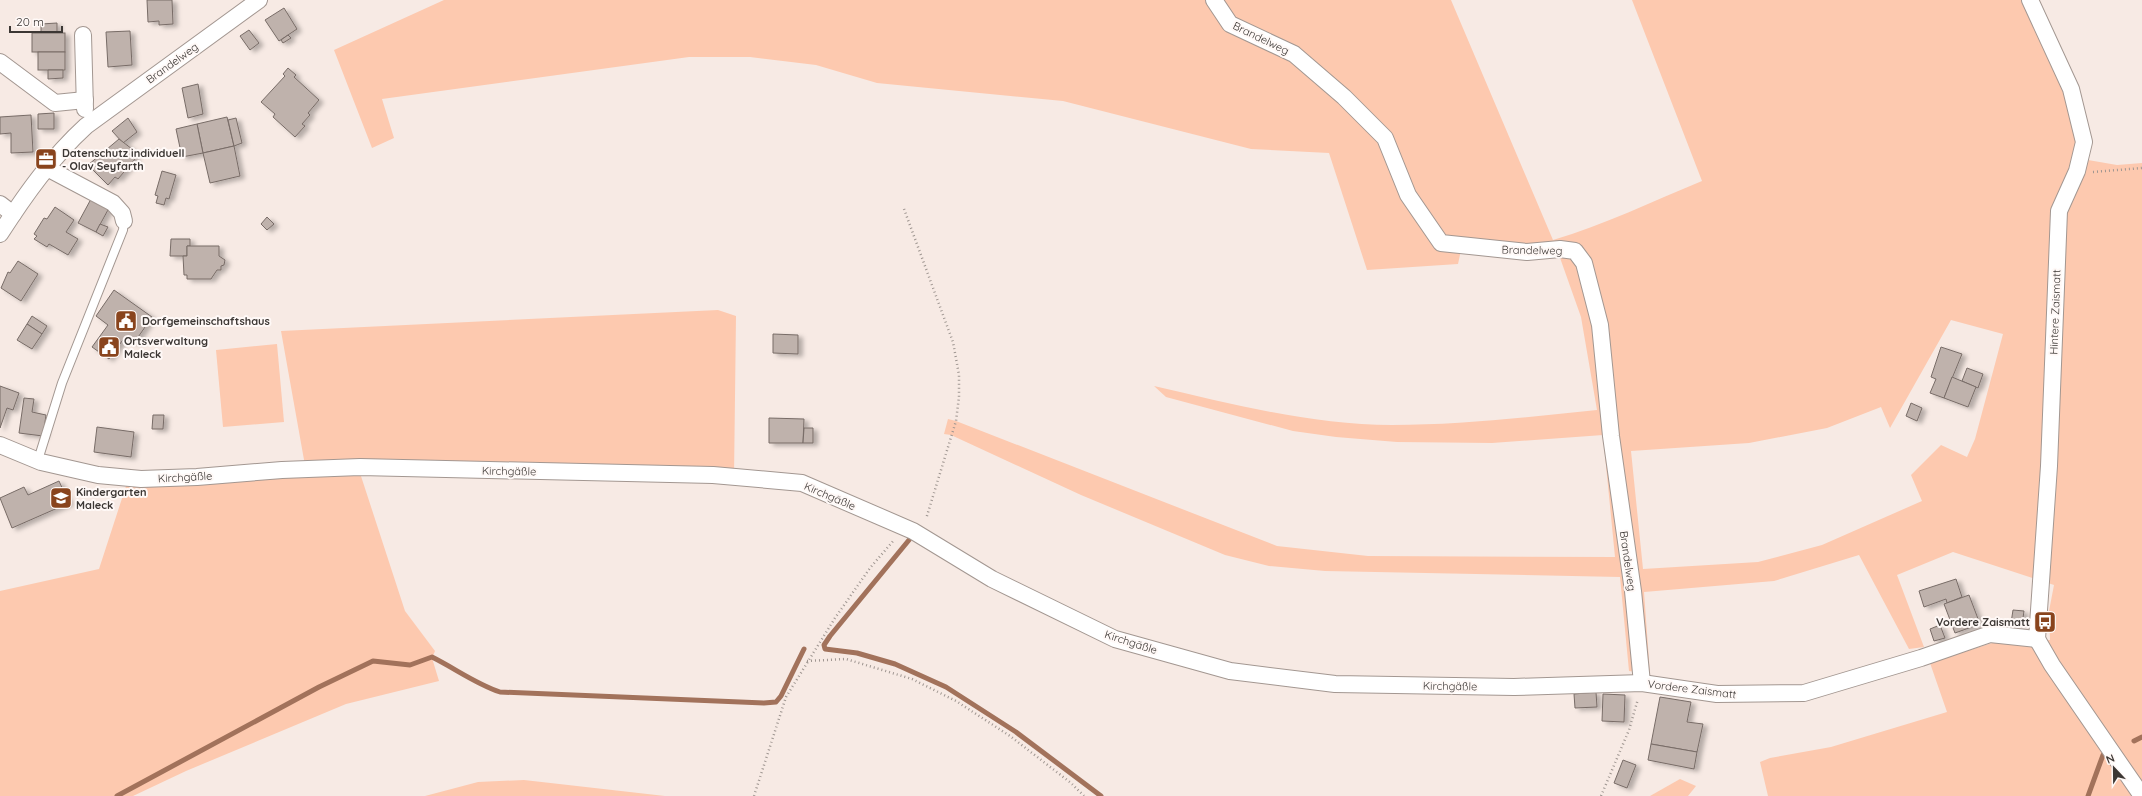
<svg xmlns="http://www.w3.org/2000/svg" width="2142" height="796" font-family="Quicksand,sans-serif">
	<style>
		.green { fill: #fdc9af; fill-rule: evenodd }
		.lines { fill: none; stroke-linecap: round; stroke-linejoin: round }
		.stream { stroke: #a2725b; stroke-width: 5 }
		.building { fill: #bfb2ac; stroke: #786c67; filter: url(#shadow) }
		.service-casing { stroke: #a39791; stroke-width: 10 }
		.minor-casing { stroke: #a39791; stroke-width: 18 }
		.path { stroke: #9f9691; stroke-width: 2.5; stroke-dasharray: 1 3; stroke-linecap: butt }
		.service { stroke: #fff; stroke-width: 8 }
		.minor { stroke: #fff; stroke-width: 16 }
		.labels { text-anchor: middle; stroke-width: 4; stroke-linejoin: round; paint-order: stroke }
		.street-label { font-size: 11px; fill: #3c3734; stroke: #fff9f7 }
		.poi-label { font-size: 11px; font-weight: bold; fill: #3c3734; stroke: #fff9f7; text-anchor: start }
	</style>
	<defs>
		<filter id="shadow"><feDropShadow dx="4.5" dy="2.5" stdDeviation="2" flood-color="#0004"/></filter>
	</defs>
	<rect width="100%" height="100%" fill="#f7eae4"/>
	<g class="green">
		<path d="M444,0H1451L1553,240C1604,225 1653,201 1702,181L1632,0H2037L2088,160L2117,165L2142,163V796H1768L1760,762L1770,758L1831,747L1947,712L1930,663L1992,643L2050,640L2049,611L2054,585L1953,552L1897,575L1924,647L1909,649L1859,555L1774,581L1644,592L1650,674L1629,671L1620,577L1325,571L1269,566L1225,555L1081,495L951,435L944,434L948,419L956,421L1277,546L1368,556L1615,557L1603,435L1492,443L1397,442L1336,437L1293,431L1166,397L1154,386C1232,404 1312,425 1392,425C1461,425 1529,417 1597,410L1581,317L1559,255L1461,250L1458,264L1367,270L1329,153L1251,149L1063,101L877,83L816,65L750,57H689L382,99L394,138L372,148L334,50ZM1951,320L2003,334L1975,439L1967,457L1941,445L1911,475L1922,501L1822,545L1758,562L1643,569L1631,451L1749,443L1827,428L1881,407L1890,428Z"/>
		<polygon points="718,310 736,316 734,477 359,470 405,611 435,651 432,658 439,681 346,704 186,771 133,796 0,796 0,591 99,569 127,483 306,471 281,331"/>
		<polygon points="277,344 284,422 223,427 216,350"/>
		<polygon points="1680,779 1696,786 1688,796 1650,796"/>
		<polygon points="524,780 665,796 425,796 478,782"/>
	</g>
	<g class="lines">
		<g class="stream">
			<polyline points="909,540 830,636 824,645 825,649 857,653 895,664 946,687 1016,732 1101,796"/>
			<polyline points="2134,741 2142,737"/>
			<path d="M117,796L319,687L373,661L410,665L432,657C456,669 476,684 500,692L764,703L776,702L781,696L804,649"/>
			<polyline points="2088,796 2103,755"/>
		</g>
	</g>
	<g class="building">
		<polygon points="147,0 172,0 173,24 159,25 159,21 148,22"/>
		<polygon points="284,8 297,29 279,41 265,20"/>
		<polygon points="57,23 57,33 41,33 41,24"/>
		<polygon points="249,30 259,43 250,50 240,36"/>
		<polygon points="130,31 132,65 108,67 106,32"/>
		<rect x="32" y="33" width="33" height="19"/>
		<polygon points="288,35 291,38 283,43 281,40"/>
		<rect x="38" y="52" width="27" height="18"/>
		<polygon points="288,68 296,75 294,77 319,100 308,113 310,115 302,124 305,126 295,137 273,117 275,114 261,102 285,76 283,74"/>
		<polygon points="48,70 63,70 63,78 48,79"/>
		<polygon points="198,84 203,114 188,118 182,88"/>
		<polygon points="54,113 54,129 38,129 38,114"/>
		<polygon points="31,115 33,152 11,153 11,133 0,134 0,117"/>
		<polygon points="227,117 234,146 203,153 197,124"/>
		<polygon points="128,118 137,132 123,143 112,131"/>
		<polygon points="236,118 242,143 234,146 228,120"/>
		<polygon points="197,124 203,153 182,157 176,129"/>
		<polygon points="119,139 132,149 130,152 136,158 118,179 115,177 108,185 88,165"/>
		<polygon points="234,146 240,176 210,183 203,153"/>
		<polygon points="162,171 176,175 169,199 166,198 164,205 156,203 158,196 155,195"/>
		<polygon points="91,199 109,208 96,232 78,223"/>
		<polygon points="55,207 74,220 66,232 78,239 68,255 49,244 47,247 34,239 37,236 34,234 44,218 47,219"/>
		<polygon points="267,217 274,224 267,230 261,224"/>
		<polygon points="100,224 108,227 103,236 96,232"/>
		<polygon points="171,239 190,239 190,246 187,246 187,256 170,256"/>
		<polygon points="187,246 219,246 219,256 225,260 224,265 221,266 221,270 217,270 211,279 187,279 187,275 184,275 183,256 187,256"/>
		<polygon points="18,261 38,274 21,301 1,288 8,272 10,273"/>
		<polygon points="114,290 152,317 134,343 125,337 109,359 92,347 108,325 96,316"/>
		<polygon points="32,316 47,326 42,334 27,324"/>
		<polygon points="27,324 42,334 32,349 17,340"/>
		<polygon points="773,334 798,335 798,354 773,353"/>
		<polygon points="1941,347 1962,354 1944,398 1930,393 1936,379 1931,377"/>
		<polygon points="1967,368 1983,374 1978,388 1962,381"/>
		<polygon points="1952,377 1976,387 1968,407 1944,398"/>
		<polygon points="0,386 19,393 13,410 7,408 0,428"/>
		<polygon points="24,398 34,399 32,412 46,415 43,436 19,433"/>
		<polygon points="1911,403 1922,408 1917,421 1906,416"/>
		<polygon points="153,415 164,415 163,429 152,429"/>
		<polygon points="769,418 804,419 803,443 769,443"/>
		<polygon points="97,427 134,432 131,457 94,452"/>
		<polygon points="804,428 813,428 813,443 803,443"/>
		<polygon points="59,481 69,503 12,528 0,498 24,487 28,495"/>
		<polygon points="1956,579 1962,597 1947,603 1946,599 1924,607 1919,591"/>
		<polygon points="1969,595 1980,624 1955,633 1944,604"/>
		<polygon points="2013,610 2024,611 2022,625 2011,623"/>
		<polygon points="1940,625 1945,638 1934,641 1930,629"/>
		<polygon points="1596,692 1597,707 1575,708 1574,694"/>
		<polygon points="1603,694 1625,695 1624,722 1602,721"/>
		<polygon points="1660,697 1691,702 1687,722 1703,724 1697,752 1651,744"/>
		<polygon points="1651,744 1697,752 1694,769 1648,760"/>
		<polygon points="1623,760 1636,765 1627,788 1614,783"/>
	</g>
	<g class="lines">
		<g class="service-casing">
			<polyline id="service" points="38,460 62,383 123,230 124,221"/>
		</g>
		<g class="minor-casing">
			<g id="minor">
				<polyline points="1214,0 1230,24 1294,54 1344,97 1385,138 1408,195 1441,243 1527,252 1560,249 1575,251 1584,263 1600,325 1611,436 1633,591 1642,683"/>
				<polyline points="2030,0 2071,89 2084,142 2077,171 2059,211 2049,466 2037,639"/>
				<polyline points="83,35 85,109"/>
				<polyline points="0,62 55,103 85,100"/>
				<polyline points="47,168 113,203 122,213 124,221"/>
				<polyline points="0,204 13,214"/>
				<path d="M0,234C25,195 52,157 86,126L259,0"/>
				<polyline points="0,445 41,462 98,475 141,479 197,477 282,470 360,467 713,475 802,483 913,531 992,579 1115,639 1230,671 1335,684 1514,687 1642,683 1717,694 1804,693 1921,658 1990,634 2037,639"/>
				<polyline points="2037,639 2052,665 2142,796"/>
			</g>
		</g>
		<g class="path">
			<polyline points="2093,172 2142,168"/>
			<polyline points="904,209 953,342 959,375 959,397 956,421 926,519"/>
			<polyline points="807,661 846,659 912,679 956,701 1010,736 1071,783 1084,796"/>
			<polyline points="754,796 786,697 835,618 870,568 894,540"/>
			<polyline points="1601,796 1629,730 1638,699"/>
		</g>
		<use href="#service" class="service"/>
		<use href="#minor" class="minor"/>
	</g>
	<defs>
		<g id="office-square" transform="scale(1.15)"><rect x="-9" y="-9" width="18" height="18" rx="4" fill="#89441d" stroke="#fff9f7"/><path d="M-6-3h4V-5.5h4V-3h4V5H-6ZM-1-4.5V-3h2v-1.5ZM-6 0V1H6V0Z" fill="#fff"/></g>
		<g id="civic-square" transform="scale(1.15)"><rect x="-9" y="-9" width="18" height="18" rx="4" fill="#89441d" stroke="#fff9f7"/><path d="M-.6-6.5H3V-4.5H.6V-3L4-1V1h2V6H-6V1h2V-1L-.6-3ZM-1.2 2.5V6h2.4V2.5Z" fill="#fff"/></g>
		<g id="school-square" transform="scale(1.15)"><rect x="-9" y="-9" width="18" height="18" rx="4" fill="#89441d" stroke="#fff9f7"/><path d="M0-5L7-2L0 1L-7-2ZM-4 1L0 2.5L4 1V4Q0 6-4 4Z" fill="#fff"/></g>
		<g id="bus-square" transform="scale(1.15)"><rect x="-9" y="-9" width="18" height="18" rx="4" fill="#89441d" stroke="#fff9f7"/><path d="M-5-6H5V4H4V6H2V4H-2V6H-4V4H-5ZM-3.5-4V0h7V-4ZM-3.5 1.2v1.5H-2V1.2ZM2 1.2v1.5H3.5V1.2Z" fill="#fff"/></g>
	</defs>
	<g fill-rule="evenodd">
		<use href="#office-square" x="46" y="159"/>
		<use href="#civic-square" x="126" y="321"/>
		<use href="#civic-square" x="109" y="347"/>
		<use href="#school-square" x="61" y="498"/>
		<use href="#bus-square" x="2045" y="622"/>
	</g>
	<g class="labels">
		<g class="street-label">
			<text transform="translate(1261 38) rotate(26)" y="4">Brandelweg</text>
			<text transform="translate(172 63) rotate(-36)" y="4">Brandelweg</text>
			<text transform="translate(1532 250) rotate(1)" y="4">Brandelweg</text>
			<text transform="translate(2055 312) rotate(-88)" y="4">Hintere Zaismatt</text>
			<text transform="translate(509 471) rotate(1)" y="4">Kirchgäßle</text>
			<text transform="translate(185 477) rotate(-3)" y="4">Kirchgäßle</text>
			<text transform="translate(830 496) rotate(23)" y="4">Kirchgäßle</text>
			<text transform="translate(1628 561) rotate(82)" y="4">Brandelweg</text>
			<text transform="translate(1131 642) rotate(18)" y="4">Kirchgäßle</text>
			<text transform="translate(1450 686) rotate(1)" y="4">Kirchgäßle</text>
			<text transform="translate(1692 689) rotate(7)" y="4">Vordere Zaismatt</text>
		</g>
		<g class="poi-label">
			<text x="62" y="157">Datenschutz individuell<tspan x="62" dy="13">- Olav Seyfarth</tspan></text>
			<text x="142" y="325">Dorfgemeinschaftshaus</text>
			<text x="124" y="345">Ortsverwaltung<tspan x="124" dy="13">Maleck</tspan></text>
			<text x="76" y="496">Kindergarten<tspan x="76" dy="13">Maleck</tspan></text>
			<text x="2030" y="626" text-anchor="end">Vordere Zaismatt</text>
		</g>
	</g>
	<g transform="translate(2114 768) rotate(338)" stroke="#fff9f7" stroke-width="3" paint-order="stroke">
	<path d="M0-3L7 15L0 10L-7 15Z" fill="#3c3734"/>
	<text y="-6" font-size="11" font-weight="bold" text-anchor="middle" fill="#3c3734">N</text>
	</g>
	<path d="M10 26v6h52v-6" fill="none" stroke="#3c3734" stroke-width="2"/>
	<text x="16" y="26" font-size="12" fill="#3c3734" stroke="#fff9f7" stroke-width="3" paint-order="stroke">20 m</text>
</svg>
